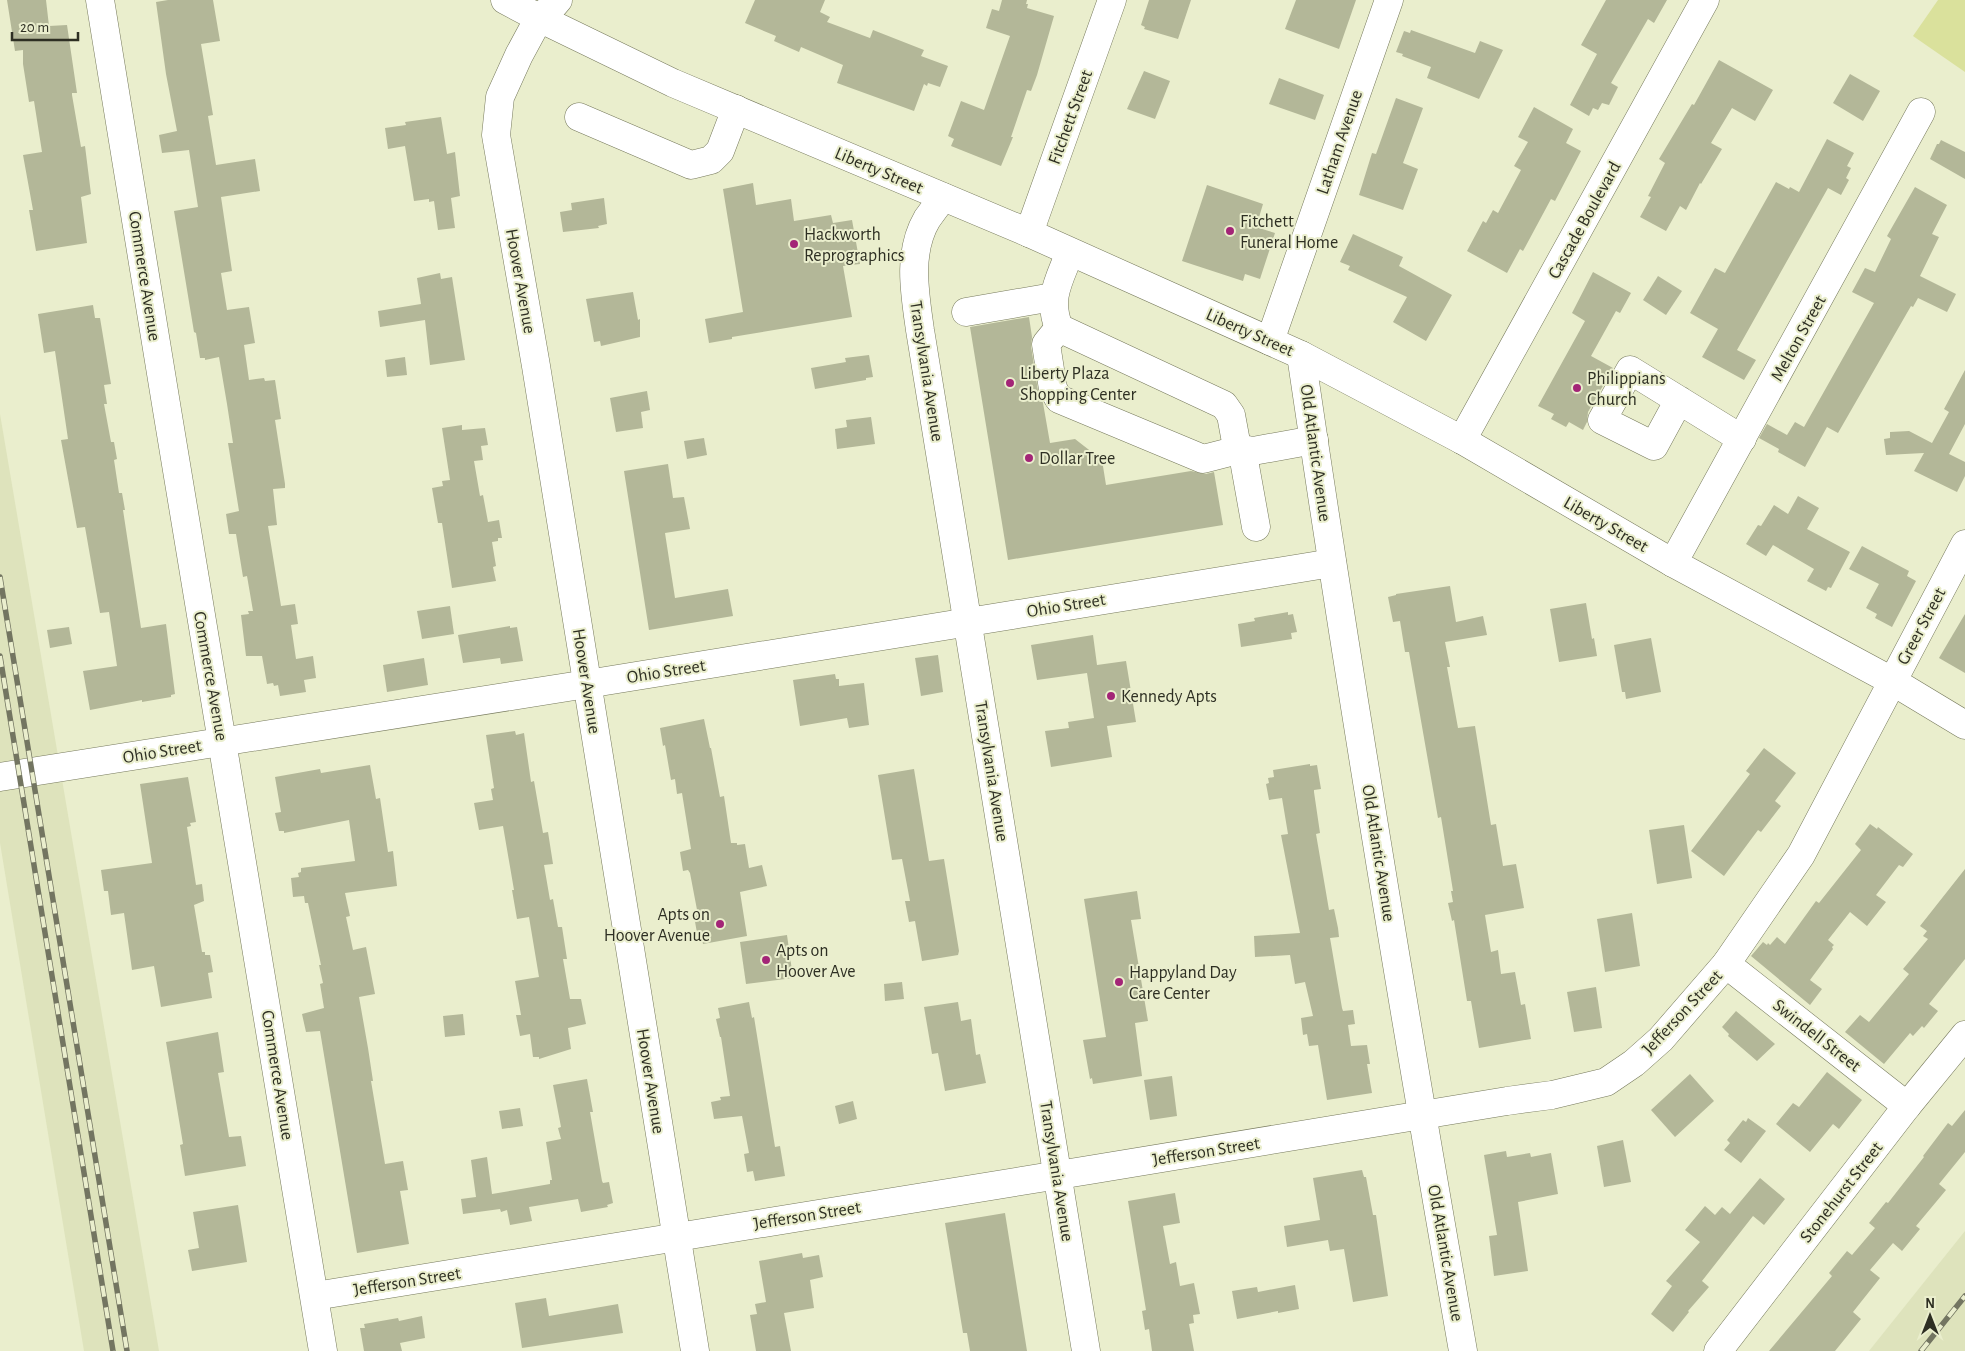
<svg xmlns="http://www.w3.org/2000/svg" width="1965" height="1351" font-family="'Alegreya Sans',sans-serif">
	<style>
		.built { fill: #dee3bc }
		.green { fill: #dae19c }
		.building { fill: #b3b798 }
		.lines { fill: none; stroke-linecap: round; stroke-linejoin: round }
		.minor-casing { stroke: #76795c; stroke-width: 29 }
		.major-casing { stroke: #76795c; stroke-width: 29 }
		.minor { stroke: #fff; stroke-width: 28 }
		.major { stroke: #fff; stroke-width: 28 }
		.rail-casing { stroke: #737561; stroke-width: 5.5 }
		.rail { stroke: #eaeecd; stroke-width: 4; stroke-dasharray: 11; stroke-linecap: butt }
		.poi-dot { fill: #a32577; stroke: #eaeecd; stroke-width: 2 }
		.labels { text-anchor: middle; stroke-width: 4; stroke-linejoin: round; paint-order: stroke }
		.street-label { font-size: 18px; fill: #2e2f23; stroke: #eaeecd }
		.poi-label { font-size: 18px; fill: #2e2f23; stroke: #eaeecd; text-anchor: start }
	</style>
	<rect width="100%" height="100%" fill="#eaeecd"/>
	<g class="built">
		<polygon points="0,414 159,1351 84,1351 0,843"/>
		<polygon points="1965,1231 1965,1351 1869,1351"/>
	</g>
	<polygon class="green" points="1938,0 1965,0 1965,72 1913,36"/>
	<g class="building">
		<polygon points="7,0 46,0 49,26 67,25 77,93 72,93 72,95 81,147 85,146 91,194 81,197 87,243 36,251 29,210 33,210 23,155 42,152 34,101 29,102 23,64 23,50 15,51"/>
		<polygon points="168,0 213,0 220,41 201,44 213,115 208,116 216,165 255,159 260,191 221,197 232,271 221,273 227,310 249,307 255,343 244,345 249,380 264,378 265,381 275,380 281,419 275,420 285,484 285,488 273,489 277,525 268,526 281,606 295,604 298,624 291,625 296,659 313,656 316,678 304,680 306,692 280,696 278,685 274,686 273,683 267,684 262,656 246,656 241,615 249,614 248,611 253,611 247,576 243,577 236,534 229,534 226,514 239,511 228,443 233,443 227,404 219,357 205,360 205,358 200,358 196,333 194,332 174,211 198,207 189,150 162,153 159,135 177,131 166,74 156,2"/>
		<polygon points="755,0 825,0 820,12 830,17 827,22 870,38 873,30 924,50 921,56 948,66 940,87 928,83 927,86 924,84 914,111 837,83 843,65 801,47 799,52 774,41 776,36 745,23"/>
		<polygon points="1002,0 1027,0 1026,4 1028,4 1027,8 1054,16 1037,75 1031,91 1027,90 1011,137 1013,137 1001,166 951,146 954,139 948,136 961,101 984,110 1010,36 986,28 992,9 999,11"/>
		<polygon points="1149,0 1191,0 1178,39 1144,29 1145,27 1141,25"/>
		<polygon points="1296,0 1356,0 1339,49 1285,29"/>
		<polygon points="1606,0 1667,0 1654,23 1648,19 1611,83 1618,87 1609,105 1602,103 1598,110 1593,108 1589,116 1570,105 1597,54 1581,45"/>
		<polygon points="1411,30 1475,53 1480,41 1503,50 1479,99 1427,78 1431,67 1402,56 1403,54 1396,52 1404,31 1410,33"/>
		<polygon points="1719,60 1773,90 1755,121 1732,108 1711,143 1722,149 1701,184 1700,183 1686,210 1680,206 1666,231 1640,217 1651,197 1648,196 1665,163 1659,159 1692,104 1694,105"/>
		<polygon points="1144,71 1170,81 1155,119 1127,109"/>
		<polygon points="1850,74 1880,91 1863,121 1833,103"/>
		<polygon points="1279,78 1324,95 1315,120 1269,104"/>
		<polygon points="1396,98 1423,108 1403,163 1418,169 1403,210 1359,195 1372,153 1376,154"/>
		<polygon points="1534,107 1573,129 1566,143 1581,151 1555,201 1551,199 1523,251 1520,249 1507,273 1467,251 1483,221 1486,223 1493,210 1498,213 1521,170 1514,166 1528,142 1518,137"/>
		<polygon points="441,117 447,154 455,152 460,196 451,198 455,228 438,230 434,201 429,202 429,199 414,201 405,146 388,149 385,128 406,125 405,122"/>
		<polygon points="1827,139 1854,153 1847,166 1851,168 1846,178 1849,180 1841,195 1828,188 1737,350 1756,360 1744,380 1702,357 1718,329 1690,313 1715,268 1725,273 1776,182 1789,189 1790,187 1799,192"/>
		<polygon points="1941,140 1965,152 1965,179 1930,159 1937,144 1939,144"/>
		<polygon points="753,183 756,205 791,199 794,221 831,215 833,223 852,220 860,264 843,266 852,317 732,337 732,339 709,343 705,319 743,312 723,189"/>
		<polygon points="1207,185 1263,204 1257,224 1260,225 1259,228 1275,233 1260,279 1245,274 1243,281 1182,261"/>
		<polygon points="1915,187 1947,205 1932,234 1939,237 1920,276 1956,294 1947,312 1918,298 1913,307 1911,306 1838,433 1827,427 1805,467 1778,452 1779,449 1759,438 1767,424 1787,435 1795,422 1804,427 1874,303 1852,292 1865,268 1875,272 1891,239 1887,236"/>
		<polygon points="604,198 607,224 598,226 599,228 563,232 560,212 572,210 571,203"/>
		<polygon points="1353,234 1403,257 1399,266 1452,295 1426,341 1393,322 1407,297 1348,270 1350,266 1340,262"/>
		<polygon points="1593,272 1631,293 1620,313 1616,311 1591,356 1613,368 1588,412 1587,422 1583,430 1569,422 1566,427 1551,419 1554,414 1538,406 1585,321 1572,313"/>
		<polygon points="440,273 441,279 452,277 465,360 430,365 425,320 380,327 378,311 421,304 417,278"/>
		<polygon points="1658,276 1682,291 1666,315 1643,300"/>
		<polygon points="633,292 638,320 640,319 640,337 601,346 600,341 594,342 586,299"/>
		<polygon points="93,305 95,318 100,318 111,384 104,385 107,404 104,404 111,442 114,442 117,459 114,460 119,493 122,493 125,510 123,510 141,628 166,624 175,694 171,695 171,697 142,702 142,700 90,710 83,671 117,666 109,612 100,613 85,527 77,528 61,440 68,439 55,351 44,353 38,314"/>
		<polygon points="1029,317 1032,337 1031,346 1038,391 1043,403 1050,443 1075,439 1102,460 1106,485 1191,471 1206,474 1214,472 1223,525 1008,560 970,327"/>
		<polygon points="869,355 873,377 866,378 866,380 815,389 811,368 846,362 845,358"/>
		<polygon points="405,357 407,375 387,377 385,360"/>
		<polygon points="1965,370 1965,424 1949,454 1965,462 1965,476 1957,492 1914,471 1924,453 1886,455 1884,439 1890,438 1890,432 1909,431 1932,443 1949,412 1944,409"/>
		<polygon points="647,391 650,410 641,412 643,428 616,432 610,398"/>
		<polygon points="871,417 875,444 837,449 835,429 847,427 846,420"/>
		<polygon points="462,425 462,430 485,428 488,445 481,446 483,460 474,461 480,496 483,495 488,522 499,520 502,538 498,538 498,541 492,542 496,566 493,567 496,581 452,588 442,523 438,523 432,488 443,486 442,481 450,480 442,428"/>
		<polygon points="704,438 707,455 687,459 684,441"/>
		<polygon points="668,464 673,498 684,497 690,529 665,533 675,598 728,589 733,616 649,630 624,471"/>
		<polygon points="1798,496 1819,508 1807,529 1850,552 1831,588 1828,587 1826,591 1807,581 1814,569 1773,545 1766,556 1746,544 1758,525 1761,526 1774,505 1788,514"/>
		<polygon points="1862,546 1909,571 1907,576 1916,581 1892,627 1875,618 1877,614 1866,608 1879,584 1849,569"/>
		<polygon points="1450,586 1456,622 1483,616 1487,635 1445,642 1450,667 1447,667 1458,728 1475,726 1491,825 1496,824 1503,866 1516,864 1524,908 1485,915 1491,952 1498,950 1501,974 1515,972 1521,1005 1525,1004 1531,1039 1479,1048 1471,1001 1467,1001 1454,920 1452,921 1448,903 1453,902 1451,891 1453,891 1441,817 1438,818 1409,652 1405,652 1400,621 1393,622 1388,597 1396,595 1396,594"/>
		<polygon points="1586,603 1592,639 1594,638 1597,656 1559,662 1550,609"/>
		<polygon points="450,606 454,634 422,639 417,611"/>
		<polygon points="1288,612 1288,615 1293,614 1297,632 1291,633 1292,639 1241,647 1238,624 1255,621 1254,618"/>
		<polygon points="1965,614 1965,673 1939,658"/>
		<polygon points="510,626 510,628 517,627 523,661 501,664 500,658 463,663 458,635"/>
		<polygon points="69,627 72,644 50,648 47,630"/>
		<polygon points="1093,635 1097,665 1126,661 1136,722 1107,726 1112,757 1051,767 1045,731 1069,728 1068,722 1094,718 1087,673 1037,680 1031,645"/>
		<polygon points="1651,638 1661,692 1626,699 1625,692 1622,692 1614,645"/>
		<polygon points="938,655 943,692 921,696 915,658"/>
		<polygon points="424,658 428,685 387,692 383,665"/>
		<polygon points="835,674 836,679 839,679 839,686 864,683 869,725 849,728 847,718 800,726 793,680"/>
		<polygon points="704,719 710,748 711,748 720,797 724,796 731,843 737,843 737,845 745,844 749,868 762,865 767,886 740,892 747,936 703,944 701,932 697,933 694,916 698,915 690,873 688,870 683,871 680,852 691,849 682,793 677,794 675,779 671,780 665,745 663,746 660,728"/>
		<polygon points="515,731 516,735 524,733 531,782 534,781 543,833 548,832 553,864 544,865 550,900 553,899 558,927 562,927 567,959 563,959 570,999 581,999 586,1024 568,1028 571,1049 539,1059 539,1057 533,1057 530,1034 520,1036 516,1015 521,1015 515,981 539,977 529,917 517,919 512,890 514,890 503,826 479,830 474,803 493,800 491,789 494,788 486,735"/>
		<polygon points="1764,748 1796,773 1775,801 1781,806 1761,832 1758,830 1724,876 1691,851 1750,774 1746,771"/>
		<polygon points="1310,764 1310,766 1317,765 1321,789 1314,790 1314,792 1320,833 1316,834 1329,910 1334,909 1338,928 1339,937 1330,938 1342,1008 1343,1011 1353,1010 1355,1024 1348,1025 1351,1046 1367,1045 1370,1064 1367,1064 1372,1093 1327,1100 1318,1045 1309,1046 1307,1034 1303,1035 1301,1018 1313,1016 1305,982 1295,984 1290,955 1255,957 1254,936 1300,933 1281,835 1288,834 1282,798 1269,800 1266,784 1269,783 1268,778 1274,777 1273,770"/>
		<polygon points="370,765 376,799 380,798 388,852 393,851 397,886 345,893 350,916 346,917 353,950 366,947 375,994 359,997 368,1048 373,1081 371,1081 385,1164 403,1161 408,1190 400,1191 409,1244 357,1253 320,1031 306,1032 302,1014 324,1008 320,984 323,983 319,965 321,965 308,903 305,903 304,896 293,897 291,878 299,877 298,873 301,872 301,868 355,861 349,820 284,833 284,831 279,831 275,813 281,812 275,777 320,769 321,773"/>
		<polygon points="914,769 929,861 944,859 959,951 958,955 922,961 915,921 909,922 905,901 910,901 902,859 892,860 878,775"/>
		<polygon points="188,777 196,822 190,823 191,826 187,827 196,885 202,884 204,901 194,905 202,952 205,952 205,955 210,955 213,972 208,973 212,998 161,1007 154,966 132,970 124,913 111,915 108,891 104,891 101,870 152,863 140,784"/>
		<polygon points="1870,824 1877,829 1878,827 1913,854 1903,867 1899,865 1876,895 1886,902 1867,926 1850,912 1828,940 1834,945 1832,947 1833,949 1810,980 1822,989 1810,1005 1751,956 1763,942 1767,945 1768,943 1770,945 1777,937 1785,944 1816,901 1819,903 1861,850 1855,844"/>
		<polygon points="1684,825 1692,878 1657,884 1649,830"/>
		<polygon points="1965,869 1965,959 1929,1004 1938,1011 1924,1028 1922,1026 1913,1036 1910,1033 1884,1064 1845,1032 1860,1015 1869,1022 1909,974 1903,969 1928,939 1923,936 1927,931 1920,926"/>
		<polygon points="1137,891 1141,919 1131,920 1148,1021 1135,1023 1142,1076 1093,1084 1092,1078 1090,1079 1083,1040 1106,1037 1084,899"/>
		<polygon points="1632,913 1640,966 1605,972 1597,919"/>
		<polygon points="787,935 793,978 746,984 740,942"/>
		<polygon points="902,982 904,999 885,1001 884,984"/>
		<polygon points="1596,987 1602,1028 1574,1032 1567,992"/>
		<polygon points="749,1002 752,1018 754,1017 775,1147 780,1146 785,1176 755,1181 753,1171 747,1172 744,1154 749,1153 742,1116 714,1119 711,1102 721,1100 720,1097 730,1096 721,1037 720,1037 716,1019 720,1018 718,1008"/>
		<polygon points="958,1002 961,1021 971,1019 976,1055 980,1054 986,1083 945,1091 938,1053 932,1054 924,1007"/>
		<polygon points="1736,1011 1775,1044 1757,1061 1728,1036 1729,1034 1722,1027"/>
		<polygon points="463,1014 465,1035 445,1037 443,1016"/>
		<polygon points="218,1032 224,1072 218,1073 229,1137 241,1136 246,1166 185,1176 180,1145 183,1144 166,1042"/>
		<polygon points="1827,1072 1862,1100 1839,1129 1833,1124 1810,1152 1776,1124 1793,1103 1799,1107"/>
		<polygon points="1690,1074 1714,1101 1675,1137 1651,1110"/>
		<polygon points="1172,1076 1177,1116 1150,1120 1144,1080"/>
		<polygon points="587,1079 593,1112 590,1112 602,1181 603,1183 609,1182 613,1203 607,1205 608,1207 581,1212 578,1199 529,1207 532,1221 510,1225 507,1210 501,1212 500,1209 463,1214 461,1199 476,1197 471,1160 487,1157 492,1194 550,1184 550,1180 552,1180 546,1142 561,1139 558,1128 561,1127 553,1085"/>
		<polygon points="853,1101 857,1119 839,1124 835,1106"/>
		<polygon points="520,1108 523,1126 502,1129 499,1111"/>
		<polygon points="1965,1110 1965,1152 1939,1184 1946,1190 1916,1226 1920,1229 1902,1251 1893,1243 1870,1270 1880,1278 1853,1312 1861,1319 1835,1351 1769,1351 1832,1276 1829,1273 1847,1251 1852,1255 1875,1228 1869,1223 1886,1202 1888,1203 1924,1157 1923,1156 1948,1123 1952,1126"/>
		<polygon points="1748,1118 1766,1131 1741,1163 1724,1150 1730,1143 1727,1140 1743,1120 1746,1122"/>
		<polygon points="1623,1140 1631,1182 1604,1187 1597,1146"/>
		<polygon points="1506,1151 1507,1157 1530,1153 1531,1157 1551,1153 1558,1194 1518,1202 1528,1271 1494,1276 1489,1236 1497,1235 1484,1155"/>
		<polygon points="1362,1170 1364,1177 1366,1177 1373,1215 1376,1215 1388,1296 1353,1302 1344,1249 1330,1251 1328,1240 1287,1247 1284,1226 1320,1220 1313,1178"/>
		<polygon points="1760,1178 1785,1199 1764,1225 1753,1216 1702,1281 1709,1287 1688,1311 1689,1312 1673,1332 1651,1314 1672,1286 1666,1281 1700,1242 1685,1230 1705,1206 1715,1215 1722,1207 1730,1214"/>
		<polygon points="1175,1193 1180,1223 1163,1226 1170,1264 1176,1262 1180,1286 1194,1283 1200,1314 1193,1315 1194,1323 1189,1324 1194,1351 1152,1351 1149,1329 1145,1330 1142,1311 1146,1310 1128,1201"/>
		<polygon points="238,1205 247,1262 192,1271 188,1250 199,1248 193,1212"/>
		<polygon points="1005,1213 1027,1351 970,1351 967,1333 963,1333 945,1223"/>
		<polygon points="802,1253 803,1258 819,1255 823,1277 810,1280 814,1308 784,1313 791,1351 756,1351 750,1315 757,1314 755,1304 766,1302 759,1261"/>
		<polygon points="1295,1285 1299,1309 1278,1313 1278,1311 1237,1319 1232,1291 1257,1287 1258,1292"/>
		<polygon points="546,1298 549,1316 618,1304 623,1333 522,1348 515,1303"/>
		<polygon points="422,1316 425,1338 400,1343 402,1351 364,1351 360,1328 365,1328 364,1324 398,1318 399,1321"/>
	</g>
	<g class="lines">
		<g class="minor-casing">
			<g id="minor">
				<polyline points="100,0 167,410 323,1351"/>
				<polyline points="558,0 552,7 539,18 519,55 500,97 496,135 536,366 695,1351"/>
				<polyline points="579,117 691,165 711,160 720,151 736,109"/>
				<path d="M943,197C938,204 932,212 927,219C907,253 915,294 920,330L1086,1351"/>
				<polyline points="1029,233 1112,0"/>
				<path d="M1070,252C1059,281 1047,298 1059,328L1224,405L1231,415L1236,442L1242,449L1253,451L1314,440"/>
				<polyline points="966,312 1053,297"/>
				<polyline points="1059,328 1046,344 1053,389 1059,399 1203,459 1242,449 1256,527"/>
				<polyline points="1270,341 1389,0"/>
				<polyline points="1679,400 1654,446 1602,420 1630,370 1742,439"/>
				<polyline points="1462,440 1705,0"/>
				<polyline points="1673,563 1921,112"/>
				<polyline points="0,777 587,684 1332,563"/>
				<polyline points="1726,964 1907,1106"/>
				<path d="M315,1296C712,1230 1110,1168 1507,1101L1552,1095L1606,1082L1634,1063L1661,1039L1726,964L1801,855L1965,544"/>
				<polyline points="1718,1351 1907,1106 1965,1035"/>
			</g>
		</g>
		<g class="major-casing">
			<g id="major">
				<polyline points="505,0 539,18 673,83 1029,233 1301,355 1462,440 1673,563 1892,681 1965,725"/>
				<path d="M1301,355C1350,688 1405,1020 1463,1351"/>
			</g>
		</g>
		<use href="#minor" class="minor"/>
		<use href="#major" class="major"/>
		<g class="rail-casing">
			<g id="rail">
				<polyline points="0,577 127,1351"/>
				<polyline points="0,656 113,1351"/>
				<polyline points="1921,1351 1965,1296"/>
			</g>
		</g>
		<use href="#rail" class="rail"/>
	</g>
	<g class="poi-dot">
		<circle cx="1230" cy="231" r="5"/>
		<circle cx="794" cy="244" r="5"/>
		<circle cx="1010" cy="383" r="5"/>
		<circle cx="1577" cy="388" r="5"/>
		<circle cx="1029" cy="458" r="5"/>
		<circle cx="1111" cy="696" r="5"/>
		<circle cx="720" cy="924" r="5"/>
		<circle cx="766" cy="960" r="5"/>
		<circle cx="1119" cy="982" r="5"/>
	</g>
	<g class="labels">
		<g class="street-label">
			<text transform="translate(1070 117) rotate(-70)" y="6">Fitchett Street</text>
			<text transform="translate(1339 142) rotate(-71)" y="6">Latham Avenue</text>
			<text transform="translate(879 170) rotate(23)" y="6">Liberty Street</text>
			<text transform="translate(1584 220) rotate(-61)" y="6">Cascade Boulevard</text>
			<text transform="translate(145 276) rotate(81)" y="6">Commerce Avenue</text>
			<text transform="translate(521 281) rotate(80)" y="6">Hoover Avenue</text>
			<text transform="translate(1250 332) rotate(24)" y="6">Liberty Street</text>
			<text transform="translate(1798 338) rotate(-61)" y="6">Melton Street</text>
			<text transform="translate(927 371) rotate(81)" y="6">Transylvania Avenue</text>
			<text transform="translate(1316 453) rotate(82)" y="6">Old Atlantic Avenue</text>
			<text transform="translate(1606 524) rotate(30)" y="6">Liberty Street</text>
			<text transform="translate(1066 605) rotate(-9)" y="6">Ohio Street</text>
			<text transform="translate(1921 626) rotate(-62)" y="6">Greer Street</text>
			<text transform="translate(666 671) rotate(-9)" y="6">Ohio Street</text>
			<text transform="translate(211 676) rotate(80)" y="6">Commerce Avenue</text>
			<text transform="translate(587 681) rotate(81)" y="6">Hoover Avenue</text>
			<text transform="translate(162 751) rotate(-9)" y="6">Ohio Street</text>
			<text transform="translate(992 771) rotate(81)" y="6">Transylvania Avenue</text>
			<text transform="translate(1379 853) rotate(81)" y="6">Old Atlantic Avenue</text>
			<text transform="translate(1682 1012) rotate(-47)" y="6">Jefferson Street</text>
			<text transform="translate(1817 1035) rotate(38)" y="6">Swindell Street</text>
			<text transform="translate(278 1075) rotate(81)" y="6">Commerce Avenue</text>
			<text transform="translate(651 1081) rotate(81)" y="6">Hoover Avenue</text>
			<text transform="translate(1206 1151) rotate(-9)" y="6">Jefferson Street</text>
			<text transform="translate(1057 1171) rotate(81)" y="6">Transylvania Avenue</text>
			<text transform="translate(1841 1192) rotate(-52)" y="6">Stonehurst Street</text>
			<text transform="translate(807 1215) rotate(-9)" y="6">Jefferson Street</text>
			<text transform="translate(1446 1253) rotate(80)" y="6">Old Atlantic Avenue</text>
			<text transform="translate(407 1281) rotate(-9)" y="6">Jefferson Street</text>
		</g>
		<g class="poi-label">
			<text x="1240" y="227">Fitchett<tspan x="1240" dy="21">Funeral Home</tspan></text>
			<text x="804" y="240">Hackworth<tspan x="804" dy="21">Reprographics</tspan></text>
			<text x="1020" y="379">Liberty Plaza<tspan x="1020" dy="21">Shopping Center</tspan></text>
			<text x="1587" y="384">Philippians<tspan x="1587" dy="21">Church</tspan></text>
			<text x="1039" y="464">Dollar Tree</text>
			<text x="1121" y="702">Kennedy Apts</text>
			<text x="710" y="920" text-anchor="end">Apts on<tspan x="710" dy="21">Hoover Avenue</tspan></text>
			<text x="776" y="956">Apts on<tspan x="776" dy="21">Hoover Ave</tspan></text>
			<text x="1129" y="978">Happyland Day<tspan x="1129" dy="21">Care Center</tspan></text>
		</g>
	</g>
	<g transform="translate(1930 1316)" stroke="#eaeecd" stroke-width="4" paint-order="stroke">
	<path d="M0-4L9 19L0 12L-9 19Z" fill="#2e2f23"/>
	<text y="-8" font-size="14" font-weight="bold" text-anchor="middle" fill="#2e2f23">N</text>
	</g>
	<path d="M12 32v8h66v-8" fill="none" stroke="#2e2f23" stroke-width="2.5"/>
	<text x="20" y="32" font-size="15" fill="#2e2f23" stroke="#eaeecd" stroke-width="4" paint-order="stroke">20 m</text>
</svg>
